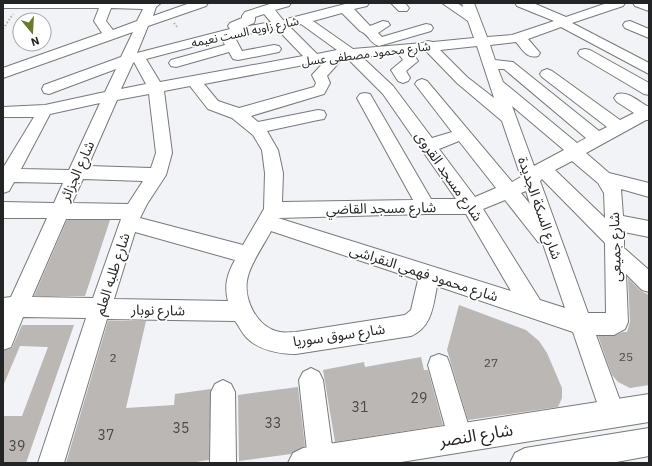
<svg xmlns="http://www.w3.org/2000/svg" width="652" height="466" font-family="'IBM Plex Sans','Noto Sans Arabic',sans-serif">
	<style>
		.building { fill: #bab7b4 }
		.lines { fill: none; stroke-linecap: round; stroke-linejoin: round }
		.minor-casing { stroke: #77797c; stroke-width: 2 }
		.major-casing { stroke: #77797c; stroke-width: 2 }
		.path { stroke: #b1b2b5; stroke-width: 2; stroke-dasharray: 1.5 2; stroke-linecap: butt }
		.minor { fill: #fff; fill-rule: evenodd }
		.major { fill: #fff; fill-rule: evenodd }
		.labels { text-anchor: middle; stroke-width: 3.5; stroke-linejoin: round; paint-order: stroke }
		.far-street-label { font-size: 12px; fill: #232425; stroke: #fff }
		.number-label { font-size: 12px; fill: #494949 }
		.street-label { font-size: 14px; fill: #232425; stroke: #fff }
		.near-number-label { font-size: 14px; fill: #494949 }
		.near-street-label { font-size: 17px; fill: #232425; stroke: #fff }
	</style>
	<rect width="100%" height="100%" fill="#f1f3f6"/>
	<g class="building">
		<polygon points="67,220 110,220 85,296 34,296"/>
		<polygon points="628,278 641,291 649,295 649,385 630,388 618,382 612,375 598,336 614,336 623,332 627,332 630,322"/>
		<polygon points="459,305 526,330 539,341 547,353 562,388 562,398 558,407 468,420 447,350"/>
		<polygon points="108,321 146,321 126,408 174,405 175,394 211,389 209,460 189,463 66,463"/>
		<polygon points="22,325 74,325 26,463 3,463 3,416 22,416 48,347 20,346 3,386 3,351 12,348"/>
		<polygon points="421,357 424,370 428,370 443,425 335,442 323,370 364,362 365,367"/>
		<polygon points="298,387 305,446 291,454 239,461 238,395"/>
	</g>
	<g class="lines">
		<g class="minor-casing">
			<g id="minor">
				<path d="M3,3H161L156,7L153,16L190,3H208L206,6L148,26L137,53L230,29L228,26L230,23L242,18V16L245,12L273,3H291L289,6L275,10L283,20L349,3H369L367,6L354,9L370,26L383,21L388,22L390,25L378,33L382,37L426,24L431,25L433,28L431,31L379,46C370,44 368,33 360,31L342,13L313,21L353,49L423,43L428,41L433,42L474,38L468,21L442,3H457L463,7L462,3H474L487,37L512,35L554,21L517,6L515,3H533L566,17L607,3H625L623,6L572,23L649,63V74L561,27L528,39L540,53L538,56C527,59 523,50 516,42L490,45L495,60L513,62L599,131L607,127L542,77L540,74L542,71L547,69L552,71L620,120L634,113L617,102L614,98L617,94C628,91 638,101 647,106H649V120H646L586,153L609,173L649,183V197L621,189L623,216L649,221V237L624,232V248L649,270V292L642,290L626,274L628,322L625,329L614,335H596L625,414L622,423L613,426L604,423L573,332L437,286C433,306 432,327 411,336L296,354C279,354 258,350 246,337C242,333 239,326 235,321L107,319L64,463H38L86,318L23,317L11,347L3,350V298L11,297L47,218H3V202L54,203L63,183L14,182L9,191L3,193V168L34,117H3V107L45,105L105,92L116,69L49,94L44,93L42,89L44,85L121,57L133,32L3,78V68L102,33L94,21L99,8H3ZM111,8L143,9L137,21L113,30L106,21ZM264,14L271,22L244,27L254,23L255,20V17ZM301,24L337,50L317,54L290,27ZM277,29L303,56L160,82L146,59L222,39L225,45L171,60L169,63L171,66L176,67L229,52L233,59L238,60L274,53L279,52L281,49L279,46L274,45L242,51L234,36ZM477,46L494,98L467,77L440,50ZM426,51L457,83L502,121L521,177L512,182L427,81L422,79L417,81L415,84L452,132L432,138L393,86L362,57L398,53L403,60L391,70L398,81L403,83L408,81L410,78L406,71L418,61L412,52ZM343,58H347L383,94L456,199H431L370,94L365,93L360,94L357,98L413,200L282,202L283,173L278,150L267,131L318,120L324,119L326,115L324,111L318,110L258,122L251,116L324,94L330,83L327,76ZM325,61L312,75L316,83L314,87L239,108L218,101L204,84ZM134,62L146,84L121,89L133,63ZM498,69H504L586,138L577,143L503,82ZM190,86L208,109L232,118L253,135L262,150L265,173L264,209L243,245L140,218L147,204L166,175L172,153L164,91ZM149,94L156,153L151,168L88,166L117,100ZM100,103L69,170L21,169L50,114ZM512,106L564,150L534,166ZM459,141L496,188L475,197L439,149ZM572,161L598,183L604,193L605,218L555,170ZM83,179L143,181L128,204L72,203ZM542,179L605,243L606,313H588L540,181ZM526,191L530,204L521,193ZM505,200L538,242L543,244L565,308L540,300L483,209ZM426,214H466L511,291L278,218ZM66,219H121L93,298L32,297ZM271,231L418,280L411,310L405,315L296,332C291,332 285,333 280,332C256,328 242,297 248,276C251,263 265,243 271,231ZM135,232L235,260C227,274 224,286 228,301L114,299Z"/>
				<polygon points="391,3 405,3 409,8 407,11 399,11"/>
				<polygon points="633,3 649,3 649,11 635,6"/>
				<polygon points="630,21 649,29 649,38 625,28 623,25 625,22"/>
				<polygon points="585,49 590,50 649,83 649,95 644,94 580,56 578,53 580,50"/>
				<polygon points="439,354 447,357 450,365 472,437 469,446 460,449 451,446 448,437 428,365 431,357"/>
				<polygon points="311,368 319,372 323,380 334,460 333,463 309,463 308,460 299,380 303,372"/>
				<polygon points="223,380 231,384 235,392 236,463 210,463 211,392 215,384"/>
			</g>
		</g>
		<g class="major-casing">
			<g id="major">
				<polygon points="649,394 649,422 395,463 288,463 293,453 303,448"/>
				<polygon points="649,428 649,456 611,463 510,463 515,453 525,448"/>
			</g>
		</g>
		<g class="path">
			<polyline points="174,23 178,28"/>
			<polyline points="3,29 13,14"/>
		</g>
		<use href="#minor" class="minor"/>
		<use href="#major" class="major"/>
	</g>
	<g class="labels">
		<g class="far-street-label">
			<text transform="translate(245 32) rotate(-12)" y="4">شارع زاويه الست نعيمه</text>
			<text transform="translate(366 54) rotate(-7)" y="4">شارع محمود مصطفى عسل</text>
		</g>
		<g class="number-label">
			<text x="626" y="361">25</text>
			<text x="113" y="362">2</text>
			<text x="491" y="367">27</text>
		</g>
		<g class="street-label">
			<text transform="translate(77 171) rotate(-66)" y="5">شارع الجزائر</text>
			<text transform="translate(449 176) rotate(55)" y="5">شارع مسجد القروى</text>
			<text transform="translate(381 208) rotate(-1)" y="5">شارع مسجد القاضي</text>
			<text transform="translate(540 208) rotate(71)" y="5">شارع السكة الجديدة</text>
			<text transform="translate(615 247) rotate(-92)" y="5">شارع جميعى</text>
			<text transform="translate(424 273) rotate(18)" y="5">شارع محمود فهمي النقراشى</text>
			<text transform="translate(112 274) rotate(-72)" y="5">شارع طلبه العلم</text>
			<text transform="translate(158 310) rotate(1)" y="5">شارع نوبار</text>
			<text transform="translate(339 335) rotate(-8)" y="5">شارع سوق سوريا</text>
		</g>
		<g class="near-number-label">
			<text x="419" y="403">29</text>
			<text x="360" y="412">31</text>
			<text x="273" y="428">33</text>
			<text x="181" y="433">35</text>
			<text x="106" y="440">37</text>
			<text x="17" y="451">39</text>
		</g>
		<g class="near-street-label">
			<text transform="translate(476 435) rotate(-9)" y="6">شارع النصر</text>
		</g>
	</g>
	<rect width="652" height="466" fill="none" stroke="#232425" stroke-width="8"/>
	<g transform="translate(32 32) rotate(162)"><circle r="19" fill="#ffffff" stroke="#a7a7a8"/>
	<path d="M0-3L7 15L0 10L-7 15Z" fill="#667b2c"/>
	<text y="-6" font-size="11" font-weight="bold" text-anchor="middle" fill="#232425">N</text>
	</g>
</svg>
